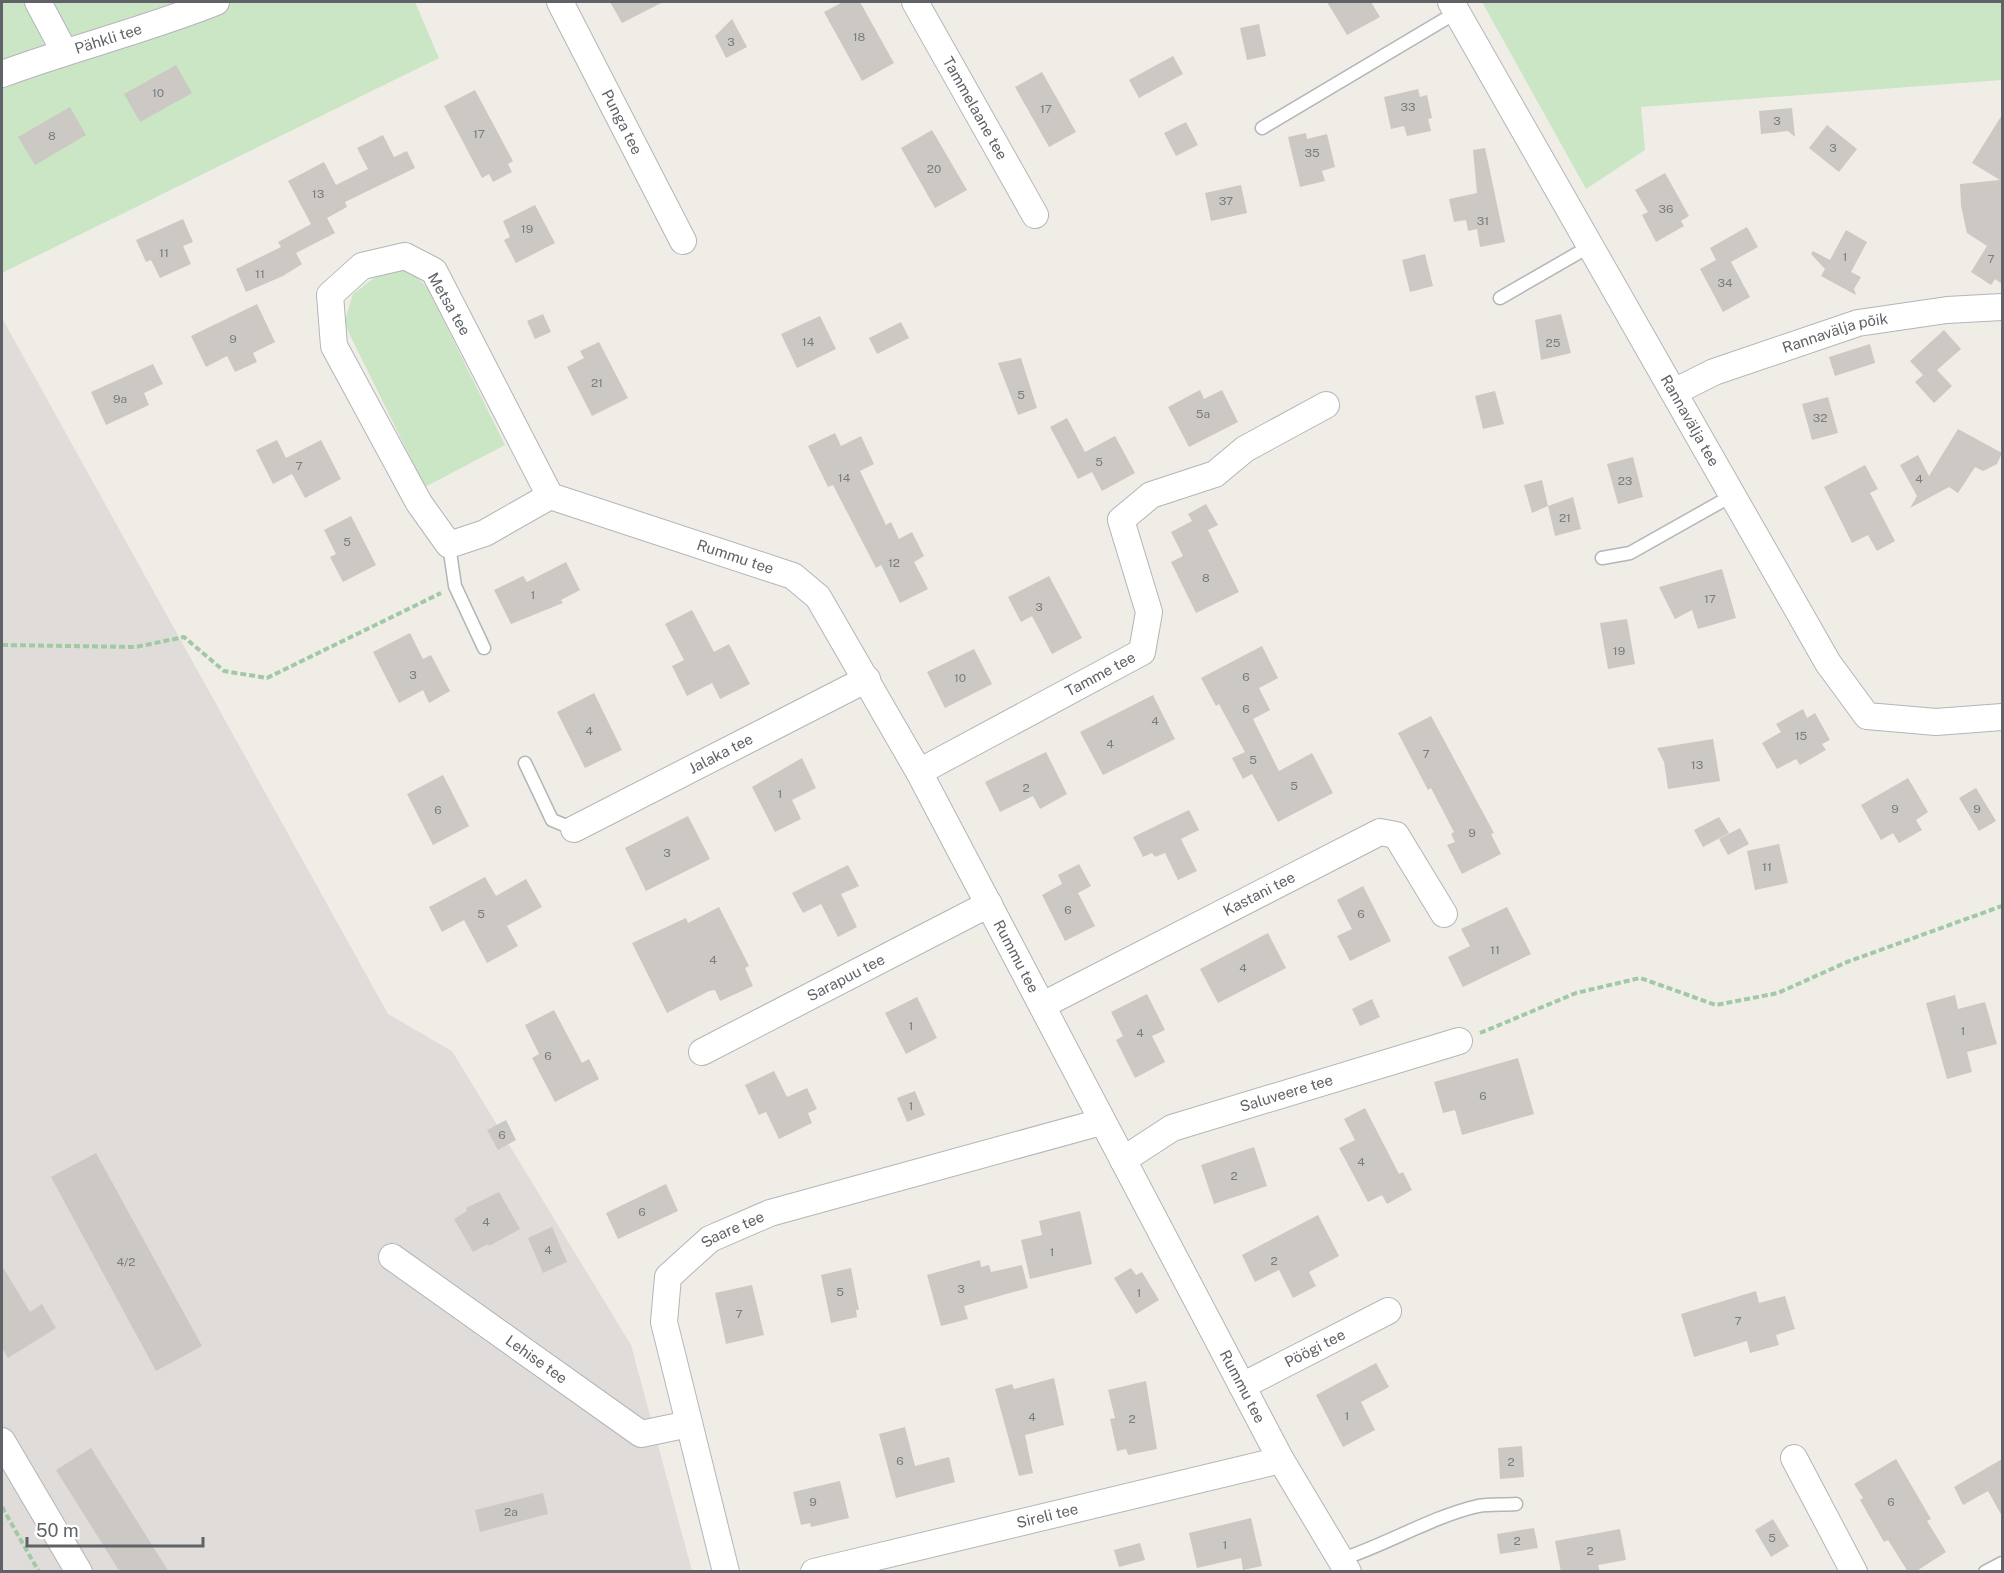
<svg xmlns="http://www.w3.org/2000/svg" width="2004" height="1573" font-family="'Public Sans',sans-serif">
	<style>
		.industrial { fill: #dfdcd9 }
		.green { fill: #cae6c5 }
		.building { fill: #ccc8c4 }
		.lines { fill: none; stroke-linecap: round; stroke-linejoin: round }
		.lane-casing { stroke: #b2b5b9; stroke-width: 15 }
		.street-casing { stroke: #b2b5b9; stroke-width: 28 }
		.path { stroke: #a0c9a6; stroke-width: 4; stroke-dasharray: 6 3; stroke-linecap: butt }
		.lane { stroke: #fff; stroke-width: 12 }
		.street { stroke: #fff; stroke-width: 26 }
		.labels { text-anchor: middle; stroke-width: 4.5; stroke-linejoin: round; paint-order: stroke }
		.number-label { font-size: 12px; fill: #7a7c7e }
		.street-label { font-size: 15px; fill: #5f6367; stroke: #fff }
	</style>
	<rect width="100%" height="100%" fill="#f0ede7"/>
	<polygon class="industrial" points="2,318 388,1014 452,1051 631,1345 692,1571 2,1571"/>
	<g class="green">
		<polygon points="2,2 415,2 439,58 2,273"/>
		<polygon points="1482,2 2002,2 2002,80 1641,107 1645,150 1586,189"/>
		<polygon points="409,269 427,287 505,445 425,487 344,323 353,294 382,272"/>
	</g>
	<g class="building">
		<polygon points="610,2 663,2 622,23"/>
		<polygon points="843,2 860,2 894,63 862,81 824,12"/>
		<polygon points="1327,2 1371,2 1380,17 1347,35"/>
		<polygon points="732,19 747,47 726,58 715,36"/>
		<polygon points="1259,24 1266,56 1247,60 1240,28"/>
		<polygon points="1173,56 1183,74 1139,98 1129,80"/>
		<polygon points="176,65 192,93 140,122 124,94"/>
		<polygon points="1042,72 1076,132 1049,147 1015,87"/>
		<polygon points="1418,89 1420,97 1427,95 1432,118 1428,119 1431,131 1407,136 1404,126 1391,129 1384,97"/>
		<polygon points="475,90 513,161 508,164 512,172 493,182 489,174 482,178 444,106"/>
		<polygon points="70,107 86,135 35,165 18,137"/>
		<polygon points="1792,108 1795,137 1788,131 1761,134 1759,111"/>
		<polygon points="2002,115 2002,284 1995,279 1991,285 1971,272 1987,246 1967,233 1961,206 1960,184 2000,180 1972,163"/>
		<polygon points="1186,122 1198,145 1176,156 1164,133"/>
		<polygon points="1827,125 1857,149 1839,172 1809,148"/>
		<polygon points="932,130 967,190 935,208 901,148"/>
		<polygon points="1306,133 1307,139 1327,134 1335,167 1322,171 1325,181 1300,187 1288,137"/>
		<polygon points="383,135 394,157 407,151 415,168 345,202 347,207 327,218 335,233 296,253 302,264 283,276 246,292 236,269 281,247 278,242 311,224 288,181 324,162 336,185 368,169 357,148"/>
		<polygon points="1485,148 1505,242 1480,247 1477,229 1468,231 1466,220 1454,222 1449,199 1477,193 1473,150"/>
		<polygon points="1665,173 1689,216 1681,221 1684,226 1656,242 1642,215 1648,212 1635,190"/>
		<polygon points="1241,185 1247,213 1211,221 1205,193"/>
		<polygon points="535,205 555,243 516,263 504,240 510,237 503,221"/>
		<polygon points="183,219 193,242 183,246 191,264 160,278 151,260 146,262 136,240"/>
		<polygon points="1747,227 1758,247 1731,262 1750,297 1723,312 1700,269 1716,260 1710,248"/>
		<polygon points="1846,230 1867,242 1851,272 1861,277 1854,289 1856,295 1821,276 1825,269 1811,254 1813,251 1830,260"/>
		<polygon points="1425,254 1433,286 1410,292 1402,260"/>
		<polygon points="257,304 275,342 253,353 257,362 235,372 227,356 206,367 191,336"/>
		<polygon points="543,314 551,332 535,339 527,321"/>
		<polygon points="1561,314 1571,353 1541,360 1535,320"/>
		<polygon points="820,316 836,349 797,368 781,334"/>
		<polygon points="901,322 909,338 877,354 869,338"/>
		<polygon points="1944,330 1961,349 1937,370 1952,386 1934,403 1915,382 1923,375 1910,361"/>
		<polygon points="599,342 628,398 592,416 567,367 584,358 580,351"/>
		<polygon points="1870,344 1875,363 1835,376 1829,357"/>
		<polygon points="1021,358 1037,408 1018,415 998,363"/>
		<polygon points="153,364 163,384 144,393 149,405 106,425 91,392"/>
		<polygon points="1200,390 1204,399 1222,390 1238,422 1189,447 1168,407"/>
		<polygon points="1495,391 1504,424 1483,429 1475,396"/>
		<polygon points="1828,397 1838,433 1812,440 1802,404"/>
		<polygon points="1067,418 1085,452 1115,436 1135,473 1102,491 1092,472 1078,479 1050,427"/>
		<polygon points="1958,429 2002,453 1997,464 1983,471 1975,467 1958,493 1949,487 1910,508 1917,496 1900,465 1918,455 1929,476"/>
		<polygon points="835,433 841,446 861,436 874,464 860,471 886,525 891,522 899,539 912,532 924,556 914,562 928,589 900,603 881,565 876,568 833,485 828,487 808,446"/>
		<polygon points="277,440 286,458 321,440 341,479 305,498 292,474 273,484 256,450"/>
		<polygon points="1633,457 1643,497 1618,504 1607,464"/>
		<polygon points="1865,465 1878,489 1870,493 1895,541 1877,551 1868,535 1852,543 1824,487"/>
		<polygon points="1542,480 1548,506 1532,513 1524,485"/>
		<polygon points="1573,497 1581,529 1555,536 1548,506"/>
		<polygon points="1206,504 1218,525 1208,530 1239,592 1196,613 1171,562 1183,556 1171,532 1192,521 1188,514"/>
		<polygon points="351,516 376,565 343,582 330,557 336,554 324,530"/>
		<polygon points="566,562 580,590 561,600 563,603 511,624 494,590 523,576 527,582"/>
		<polygon points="1722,569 1736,618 1698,629 1692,610 1675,619 1659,587"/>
		<polygon points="1049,576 1082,638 1052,654 1032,616 1021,622 1008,597"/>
		<polygon points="692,610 714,652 729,644 750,684 720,699 712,683 687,696 672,666 684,660 665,624"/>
		<polygon points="1627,619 1635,664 1608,669 1600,623"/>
		<polygon points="410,633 423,659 431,655 450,691 429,703 423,690 399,703 373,652"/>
		<polygon points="1262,646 1278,678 1259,688 1270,710 1253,719 1279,771 1312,753 1333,793 1278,822 1252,774 1243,779 1232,758 1245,752 1221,708 1219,704 1216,706 1201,678"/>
		<polygon points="974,649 992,684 945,708 927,672"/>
		<polygon points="594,693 622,750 585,768 557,712"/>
		<polygon points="1153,695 1175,739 1103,775 1080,732"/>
		<polygon points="1803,709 1807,718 1815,713 1830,740 1822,744 1826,750 1800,765 1796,759 1777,769 1762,743 1781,732 1776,724"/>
		<polygon points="1431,716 1494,833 1491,834 1501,854 1462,874 1447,845 1455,842 1451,834 1454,832 1431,788 1428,790 1398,733"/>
		<polygon points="1713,739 1720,781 1668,789 1664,762 1657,748"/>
		<polygon points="1046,752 1067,794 1040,809 1033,796 1000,812 985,782"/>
		<polygon points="802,758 816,788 792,800 801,819 775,832 752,787"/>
		<polygon points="443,775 469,826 433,845 407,794"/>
		<polygon points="1908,778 1928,812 1916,820 1922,830 1899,843 1893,833 1881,840 1861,805"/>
		<polygon points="1976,788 1996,821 1979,831 1959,798"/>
		<polygon points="1189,810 1199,830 1181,839 1197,871 1178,880 1165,853 1155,857 1152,853 1143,857 1133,837"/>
		<polygon points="688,816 710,859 646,891 625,848"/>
		<polygon points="1719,817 1729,833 1703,847 1694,830"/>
		<polygon points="1740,828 1749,844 1728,855 1719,839"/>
		<polygon points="1779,844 1788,883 1755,890 1747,851"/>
		<polygon points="1079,864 1091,886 1078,893 1095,926 1065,941 1042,895 1062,884 1058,875"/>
		<polygon points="848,865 859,886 841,894 857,927 838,937 821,904 803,913 792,893"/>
		<polygon points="485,877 496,896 526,879 542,907 507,926 518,946 487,963 464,920 442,932 429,907"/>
		<polygon points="1363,886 1391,941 1350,961 1337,936 1352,929 1337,900"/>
		<polygon points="719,907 749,966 745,968 753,986 720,1001 715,990 709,991 667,1013 632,943 686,918 688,923"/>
		<polygon points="1507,907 1531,954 1463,987 1448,957 1470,946 1461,929"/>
		<polygon points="1268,933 1286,968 1218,1003 1200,969"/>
		<polygon points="1147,994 1165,1030 1152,1036 1165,1062 1135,1078 1116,1040 1123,1036 1111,1012"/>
		<polygon points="1955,995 1958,1009 1985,1002 1997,1044 1967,1052 1972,1072 1947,1079 1926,1003"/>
		<polygon points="917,997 937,1038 906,1054 885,1013"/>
		<polygon points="1372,999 1380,1017 1360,1026 1352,1009"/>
		<polygon points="554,1010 582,1063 589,1059 599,1079 555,1102 532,1058 539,1054 525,1025"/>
		<polygon points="1518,1058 1534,1114 1462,1135 1455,1110 1443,1113 1434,1082"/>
		<polygon points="774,1071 787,1097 807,1088 817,1109 808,1113 812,1123 779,1139 766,1112 759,1115 745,1085"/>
		<polygon points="915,1091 925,1115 907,1122 897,1098"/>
		<polygon points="1365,1108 1399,1174 1403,1172 1412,1190 1387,1204 1382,1195 1368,1202 1339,1148 1355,1140 1344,1119"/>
		<polygon points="506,1120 516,1140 498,1150 487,1130"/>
		<polygon points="1254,1147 1267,1186 1214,1204 1201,1165"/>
		<polygon points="96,1153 202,1346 156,1371 51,1177"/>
		<polygon points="666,1184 678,1211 618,1239 606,1213"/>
		<polygon points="499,1192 520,1229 489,1246 488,1244 473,1252 454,1219 467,1211 466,1208"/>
		<polygon points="1080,1211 1092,1264 1030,1279 1021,1240 1042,1235 1039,1221"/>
		<polygon points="1318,1215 1339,1256 1309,1272 1316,1286 1293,1298 1279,1270 1255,1282 1242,1255"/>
		<polygon points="552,1227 567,1262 543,1273 528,1238"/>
		<polygon points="980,1260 981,1267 989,1265 991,1272 1022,1265 1028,1288 964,1306 968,1319 941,1326 927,1275"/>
		<polygon points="2,1266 30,1312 42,1304 56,1328 8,1358 2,1348"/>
		<polygon points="851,1268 859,1310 856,1310 857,1317 831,1323 821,1275"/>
		<polygon points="1131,1268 1136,1275 1142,1272 1159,1300 1136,1314 1114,1278"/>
		<polygon points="752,1285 764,1335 726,1344 715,1293"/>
		<polygon points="1756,1291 1759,1303 1785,1296 1795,1329 1776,1335 1779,1345 1750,1353 1747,1341 1694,1357 1681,1314"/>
		<polygon points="1376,1363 1389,1387 1361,1402 1375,1430 1343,1447 1316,1395"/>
		<polygon points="1054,1378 1064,1425 1025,1435 1033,1473 1019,1476 995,1389 1012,1384 1014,1389"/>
		<polygon points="1146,1381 1157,1449 1128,1455 1126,1449 1117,1451 1110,1419 1115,1418 1108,1390"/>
		<polygon points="905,1427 915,1466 949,1457 955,1482 896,1498 879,1434"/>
		<polygon points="1522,1446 1524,1477 1500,1479 1498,1448"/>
		<polygon points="91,1448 169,1572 120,1572 56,1470"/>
		<polygon points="1896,1459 1931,1519 1927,1521 1946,1552 1915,1572 1908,1572 1888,1540 1884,1542 1860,1500 1863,1498 1854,1484"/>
		<polygon points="2002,1459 2002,1516 1988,1491 1963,1505 1954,1487"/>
		<polygon points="840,1481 849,1518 811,1527 810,1523 801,1525 793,1492"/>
		<polygon points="543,1493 548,1514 480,1532 475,1510"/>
		<polygon points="1251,1518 1262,1566 1243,1570 1241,1558 1197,1568 1189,1533"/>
		<polygon points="1773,1519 1789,1546 1771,1557 1755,1530"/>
		<polygon points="1534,1528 1538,1548 1500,1554 1497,1534"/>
		<polygon points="1620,1529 1626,1560 1598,1565 1600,1572 1561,1572 1555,1541"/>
		<polygon points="1140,1543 1145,1560 1119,1567 1114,1550"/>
	</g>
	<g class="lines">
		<g class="lane-casing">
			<g id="lane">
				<polyline points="1262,128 1457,12"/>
				<polyline points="1500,298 1592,245"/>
				<polyline points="449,545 455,586 484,648"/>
				<polyline points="1602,558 1630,553 1733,495"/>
				<polyline points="525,763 552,820 574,829"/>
				<path d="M1342,1559C1388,1544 1431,1517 1478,1506C1490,1504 1504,1505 1516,1504"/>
				<polyline points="1985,1572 2002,1563"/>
			</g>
		</g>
		<g class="street-casing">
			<g id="street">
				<polyline points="38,2 64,51"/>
				<path id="s1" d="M560,2L683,241"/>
				<path id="s2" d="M915,2L1035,215"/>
				<path id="s3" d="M1451,2L1828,663L1867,716L1936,722L2002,717"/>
				<path id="s4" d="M2,74C72,48 146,30 216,2"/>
				<polygon points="405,256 434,271 550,496 485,533 449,545 419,503 334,346 330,295 362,266"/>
				<path id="s5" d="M1676,391L1714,372L1858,323L1947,310L2002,307"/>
				<path id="s6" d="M550,496L793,576L818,597L919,772L1281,1460L1348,1572"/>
				<path id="s7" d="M919,772L1142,652L1149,612L1121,520L1151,495L1215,474L1245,449L1326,405"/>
				<path id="s8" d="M574,829L867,679"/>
				<path id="s9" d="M1043,1005L1380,832L1396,835L1444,914"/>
				<path id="s10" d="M702,1052L989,904"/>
				<path id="s11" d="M1123,1160L1172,1128L1459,1041"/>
				<path id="s12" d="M392,1257L641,1434L689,1424"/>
				<path id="s13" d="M1242,1386L1388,1311"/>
				<polyline points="2,1441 79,1572"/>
				<polyline points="1794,1458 1854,1572"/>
				<path id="s14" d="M726,1572L664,1322L668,1277L710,1239L770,1213L1101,1122"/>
				<path id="s15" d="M814,1572L1281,1460"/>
			</g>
		</g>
		<g class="path">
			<polyline points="2,645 136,647 184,637 224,671 267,678 441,593"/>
			<polyline points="1480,1033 1576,993 1640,978 1716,1005 1778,993 1847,962 2002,906"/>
			<polyline points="2,1507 39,1572"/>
		</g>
		<use href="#lane" class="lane"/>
		<use href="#street" class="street"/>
	</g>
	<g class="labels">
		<g class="number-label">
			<text x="859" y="41">18</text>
			<text x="731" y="46">3</text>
			<text x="158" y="97">10</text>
			<text x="1408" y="111">33</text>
			<text x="1046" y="113">17</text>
			<text x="1777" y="125">3</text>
			<text x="479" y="138">17</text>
			<text x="52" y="140">8</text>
			<text x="1833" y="152">3</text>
			<text x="1312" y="157">35</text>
			<text x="934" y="173">20</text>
			<text x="318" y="198">13</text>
			<text x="1226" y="205">37</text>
			<text x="1666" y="213">36</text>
			<text x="1483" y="225">31</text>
			<text x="527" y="233">19</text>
			<text x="164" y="257">11</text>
			<text x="1845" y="261">1</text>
			<text x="1991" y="263">7</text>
			<text x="260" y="278">11</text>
			<text x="1725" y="287">34</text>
			<text x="233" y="343">9</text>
			<text x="808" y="346">14</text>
			<text x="1553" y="347">25</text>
			<text x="597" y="387">21</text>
			<text x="1021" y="399">5</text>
			<text x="120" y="403">9a</text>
			<text x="1203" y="418">5a</text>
			<text x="1820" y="422">32</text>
			<text x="1099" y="466">5</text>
			<text x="299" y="470">7</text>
			<text x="844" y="482">14</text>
			<text x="1919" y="483">4</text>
			<text x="1625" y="485">23</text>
			<text x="1565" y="522">21</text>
			<text x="347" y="546">5</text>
			<text x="894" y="567">12</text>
			<text x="1206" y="582">8</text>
			<text x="533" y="599">1</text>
			<text x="1710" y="603">17</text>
			<text x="1039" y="611">3</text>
			<text x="1619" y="655">19</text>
			<text x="413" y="679">3</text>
			<text x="1246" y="681">6</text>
			<text x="960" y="682">10</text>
			<text x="1246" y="713">6</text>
			<text x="1155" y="725">4</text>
			<text x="589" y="735">4</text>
			<text x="1801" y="740">15</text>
			<text x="1110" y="748">4</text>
			<text x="1426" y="758">7</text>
			<text x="1253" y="764">5</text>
			<text x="1697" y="769">13</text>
			<text x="1294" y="790">5</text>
			<text x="1026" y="792">2</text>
			<text x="780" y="798">1</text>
			<text x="1895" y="813">9</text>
			<text x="1977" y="813">9</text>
			<text x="438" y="814">6</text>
			<text x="1472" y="837">9</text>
			<text x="667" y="857">3</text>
			<text x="1767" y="871">11</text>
			<text x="1068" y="914">6</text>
			<text x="481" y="918">5</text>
			<text x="1361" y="918">6</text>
			<text x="1495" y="954">11</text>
			<text x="713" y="964">4</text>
			<text x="1243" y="972">4</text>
			<text x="911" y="1030">1</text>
			<text x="1963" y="1035">1</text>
			<text x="1140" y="1037">4</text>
			<text x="548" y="1060">6</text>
			<text x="1483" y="1100">6</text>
			<text x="911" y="1110">1</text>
			<text x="502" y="1139">6</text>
			<text x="1361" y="1166">4</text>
			<text x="1234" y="1180">2</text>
			<text x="642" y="1216">6</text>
			<text x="486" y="1226">4</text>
			<text x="548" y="1254">4</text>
			<text x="1052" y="1256">1</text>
			<text x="1274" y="1265">2</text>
			<text x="126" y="1266">4/2</text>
			<text x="961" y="1293">3</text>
			<text x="840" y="1296">5</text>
			<text x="1139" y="1297">1</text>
			<text x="739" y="1318">7</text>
			<text x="1738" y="1325">7</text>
			<text x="1347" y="1420">1</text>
			<text x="1032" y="1421">4</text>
			<text x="1132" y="1423">2</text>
			<text x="900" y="1465">6</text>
			<text x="1511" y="1466">2</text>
			<text x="813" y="1506">9</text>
			<text x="1891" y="1506">6</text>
			<text x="511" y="1516">2a</text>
			<text x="1772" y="1542">5</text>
			<text x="1517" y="1545">2</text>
			<text x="1225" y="1549">1</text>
			<text x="1590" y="1555">2</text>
		</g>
		<g class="street-label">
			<text dy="5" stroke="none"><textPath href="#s4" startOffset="112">Pähkli tee</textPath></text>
			<text dy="5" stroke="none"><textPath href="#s2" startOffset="122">Tammelaane tee</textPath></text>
			<text dy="5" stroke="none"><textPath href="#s1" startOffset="135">Punga tee</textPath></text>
			<text transform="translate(449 304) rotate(60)" y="5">Metsa tee</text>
			<text dy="5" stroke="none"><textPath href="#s5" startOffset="170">Rannavälja põik</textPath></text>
			<text dy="5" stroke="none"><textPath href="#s3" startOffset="482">Rannavälja tee</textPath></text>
			<text dy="5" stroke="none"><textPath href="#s6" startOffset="195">Rummu tee</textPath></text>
			<text dy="5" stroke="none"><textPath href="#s7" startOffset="206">Tamme tee</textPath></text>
			<text dy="5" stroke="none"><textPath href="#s8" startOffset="165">Jalaka tee</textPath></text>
			<text dy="5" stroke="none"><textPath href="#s9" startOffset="243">Kastani tee</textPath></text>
			<text dy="5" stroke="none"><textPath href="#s6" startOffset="699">Rummu tee</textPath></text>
			<text dy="5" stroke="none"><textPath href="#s10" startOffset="162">Sarapuu tee</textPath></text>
			<text dy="5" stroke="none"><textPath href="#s11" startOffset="178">Saluveere tee</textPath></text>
			<text dy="5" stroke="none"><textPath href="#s14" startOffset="384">Saare tee</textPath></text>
			<text dy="5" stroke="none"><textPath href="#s13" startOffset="82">Pöögi tee</textPath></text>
			<text dy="5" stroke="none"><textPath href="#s12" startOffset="177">Lehise tee</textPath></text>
			<text dy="5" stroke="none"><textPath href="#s6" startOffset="1185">Rummu tee</textPath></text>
			<text dy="5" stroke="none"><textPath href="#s15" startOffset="240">Sireli tee</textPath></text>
		</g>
	</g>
	<rect width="2004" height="1573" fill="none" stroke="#5f6367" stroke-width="6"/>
	<path d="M27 1537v9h176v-9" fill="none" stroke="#5f6367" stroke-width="3"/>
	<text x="36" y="1537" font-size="18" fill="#5f6367" stroke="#ffffff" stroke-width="4.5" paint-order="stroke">50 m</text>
</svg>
